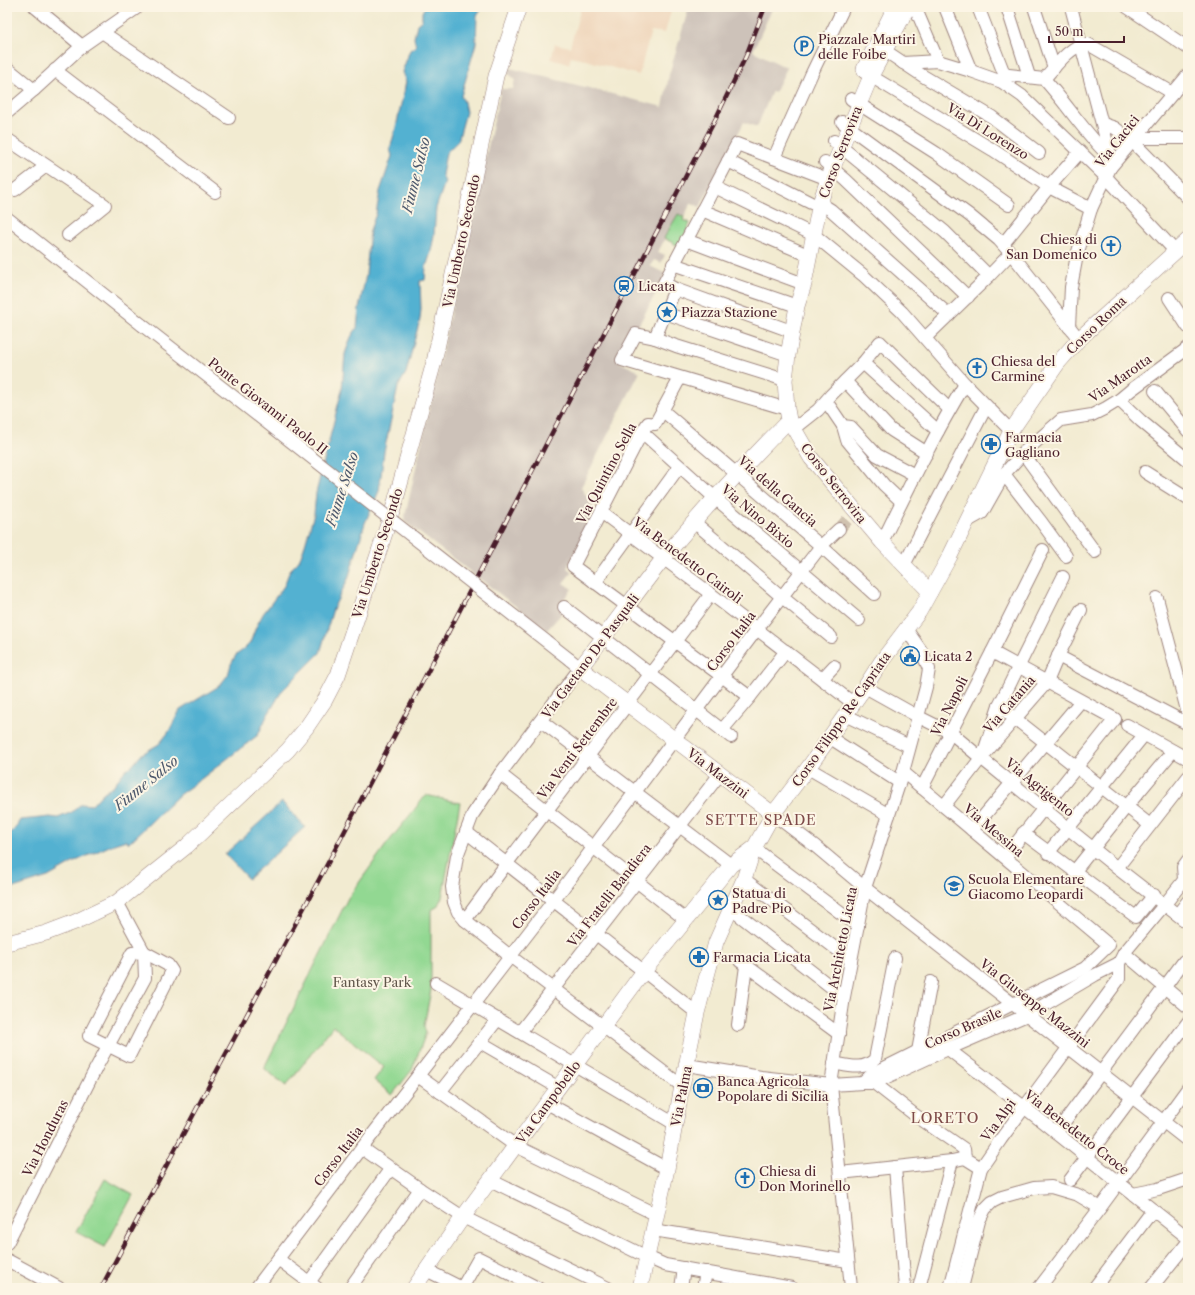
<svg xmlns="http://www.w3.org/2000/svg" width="1195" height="1295" font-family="'Libre Caslon Text',serif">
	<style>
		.built { fill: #efd6bb }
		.industrial { fill: #cdc2b9 }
		.green { fill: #92d892; stroke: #6e7c5e }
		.water { fill: #53b1d1; stroke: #4e687e }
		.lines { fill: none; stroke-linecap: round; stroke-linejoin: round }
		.minor-tunnel { stroke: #d0c2b0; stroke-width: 12; stroke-dasharray: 12 6; stroke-linecap: butt }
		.minor-casing { stroke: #9e857e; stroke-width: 14 }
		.major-casing { stroke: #9e857e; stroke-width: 16 }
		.minor { stroke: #fff; stroke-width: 12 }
		.major { stroke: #fff; stroke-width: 15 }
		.rail-casing { stroke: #4a1f2b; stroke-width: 4.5 }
		.rail { stroke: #fcf5e5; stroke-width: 3; stroke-dasharray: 9; stroke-linecap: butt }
		.minor-bridge-casing { stroke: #9e857e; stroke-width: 14; stroke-linecap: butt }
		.minor-bridge { stroke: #fff; stroke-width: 12 }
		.labels { text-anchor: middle; stroke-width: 4; stroke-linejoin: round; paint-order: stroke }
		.poi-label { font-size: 13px; fill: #4a1f2b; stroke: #fcf5e5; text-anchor: start }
		.street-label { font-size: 13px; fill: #4a1f2b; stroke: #fcf5e5 }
		.park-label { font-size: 13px; fill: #60564a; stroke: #fcf5e5 }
		.water-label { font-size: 14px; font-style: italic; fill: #4e596d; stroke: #fcf5e5 }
		.neighbourhood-label { font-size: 14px; letter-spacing: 1px; fill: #7e4a49; stroke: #fcf5e5 }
	</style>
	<rect width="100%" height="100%" fill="#fcf5e5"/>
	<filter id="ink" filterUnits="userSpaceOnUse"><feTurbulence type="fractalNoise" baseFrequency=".025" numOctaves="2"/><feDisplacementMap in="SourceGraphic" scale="8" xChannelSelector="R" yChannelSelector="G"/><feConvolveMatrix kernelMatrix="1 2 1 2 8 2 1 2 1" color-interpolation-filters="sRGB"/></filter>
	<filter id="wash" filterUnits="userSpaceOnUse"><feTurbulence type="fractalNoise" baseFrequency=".012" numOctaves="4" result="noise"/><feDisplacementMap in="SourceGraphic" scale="16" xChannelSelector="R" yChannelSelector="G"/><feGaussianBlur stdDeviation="0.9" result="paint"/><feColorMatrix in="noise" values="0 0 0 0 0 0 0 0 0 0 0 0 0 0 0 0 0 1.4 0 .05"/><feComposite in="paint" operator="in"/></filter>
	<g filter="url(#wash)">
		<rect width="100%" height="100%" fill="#f2ebd1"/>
		<polygon class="built" points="581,7 672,7 665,33 651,31 639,75 571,56 569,64 551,59 555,44 570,47"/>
		<polygon class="industrial" points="689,7 773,7 753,51 787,68 775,92 772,91 757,127 744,122 700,207 691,203 684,217 678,214 658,252 665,255 661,263 654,260 650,266 666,274 619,362 640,372 581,487 596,513 567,568 572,572 563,583 572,589 558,606 564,611 547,630 404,521 501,89 513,89 515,79 505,71 506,67 663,107 669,75"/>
		<g class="green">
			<polygon points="678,214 684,217 683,220 690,223 680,247 664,238"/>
			<polygon points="426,795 460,803 442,897 437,907 431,910 431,990 424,1026 426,1033 412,1070 392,1095 374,1080 384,1067 333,1026 286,1086 264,1068 348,898 386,845"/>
			<polygon points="105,1179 133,1195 105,1247 76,1232"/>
		</g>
		<g class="water">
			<polygon points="425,7 483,7 477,16 476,43 461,96 464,102 466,112 458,141 446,153 442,175 445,182 436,208 434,235 431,252 426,267 425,280 420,281 421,309 420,319 406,373 398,387 384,452 379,491 365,523 348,579 333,609 320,653 282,691 267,716 258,735 201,779 180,794 129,843 126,840 114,844 76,861 48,877 7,890 7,835 14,830 20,820 50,817 58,818 72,812 81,804 92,805 104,792 113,786 126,769 131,767 142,754 159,744 168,733 180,710 219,686 228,675 231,664 236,655 243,650 250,643 256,627 263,614 284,586 290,570 298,562 303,551 314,514 316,493 342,389 345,354 351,337 357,328 359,308 366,275 370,230 376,214 380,191 392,156 390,149 396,127 406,82 402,72 410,50 416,46 414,38 417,24 422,20 422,12"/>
			<polygon points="282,802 305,827 248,879 225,854"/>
		</g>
	</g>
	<g filter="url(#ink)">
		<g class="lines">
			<polyline class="minor-tunnel" points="839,529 849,518"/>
			<g class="minor-casing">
				<g id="minor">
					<polyline points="35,7 82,46"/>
					<polyline points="915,7 938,61"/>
					<polyline points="945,7 971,71"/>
					<polyline points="978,7 1005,76 1002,82"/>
					<polyline points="1007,7 1029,76"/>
					<polyline points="1034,7 1054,68"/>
					<polyline points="1071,7 1111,158 1110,168"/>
					<polyline points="1127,7 1188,48"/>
					<polyline points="102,32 229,118"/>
					<polyline points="878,46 923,76 992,117 1039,153"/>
					<polyline points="903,63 938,61 971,71 1002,82 1022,96 1106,177 1176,252"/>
					<polyline points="7,68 34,90"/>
					<polyline points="55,70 215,192"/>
					<polyline points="864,72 993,150 1049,187 1091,209"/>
					<path d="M1005,76L1009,75L1044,79C1054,68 1072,43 1088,44L1173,93"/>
					<path d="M1044,79C1067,104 1086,135 1111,158"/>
					<polyline points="851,99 936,153 1009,205"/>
					<polyline points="7,113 34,90 82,46 138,7"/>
					<polyline points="842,122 969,215 999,240 1018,262 1079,339"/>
					<polyline points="1103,124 1115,128 1133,142 1188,198"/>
					<polyline points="7,139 105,205 68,235"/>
					<polyline points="834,141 945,232 989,276"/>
					<polyline points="1133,142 1141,138 1188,138"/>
					<polyline points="774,158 812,73 844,7"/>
					<polyline points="728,161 811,203"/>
					<polyline points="825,162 846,180 968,297"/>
					<polyline points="715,187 814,235 863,275 902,312 965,384 1011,431"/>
					<polyline points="15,190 46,166"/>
					<polyline points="820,203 831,210 949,315"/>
					<polyline points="702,210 801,252"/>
					<polyline points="7,218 142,325"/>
					<polyline points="686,240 804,284"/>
					<polyline points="1003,244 1049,187 1080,152"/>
					<polyline points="673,264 797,306"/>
					<polyline points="1169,298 1188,327"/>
					<polyline points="665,313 788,355"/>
					<polyline points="1069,327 1071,287 1077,255 1091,209 1110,168 1188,75"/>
					<polyline points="791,331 675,289 664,283 737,144 828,179"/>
					<polyline points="655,338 675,289"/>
					<polyline points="925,338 989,276 1011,253"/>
					<polyline points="863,363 938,431"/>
					<polyline points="680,378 655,424 648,423 642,432 573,566 750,697"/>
					<polyline points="785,380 676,346 655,338 636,334 622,360 787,409"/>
					<polyline points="845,381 891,430 927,453"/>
					<polyline points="1155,391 1188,431"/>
					<polyline points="1119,400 1141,421 1188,460"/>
					<polyline points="826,401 843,426 851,427 877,455 915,475"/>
					<polyline points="662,410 821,546 874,594"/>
					<polyline points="843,426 847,440 884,485 901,501"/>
					<polyline points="794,429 818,410 831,395 863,363 880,342 949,409"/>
					<polyline points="642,432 715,498 859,620"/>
					<polyline points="1023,453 1095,552"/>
					<polyline points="1145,472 1188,499"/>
					<polyline points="1004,474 1042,523 1066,556"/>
					<polyline points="601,512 711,594 853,703"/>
					<polyline points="694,522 782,597 831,637"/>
					<polyline points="966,522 982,513 1004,474 1023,453 1061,420 1092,415 1106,408 1119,400 1131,390 1188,348"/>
					<path d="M882,542C908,489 934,435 965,384"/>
					<polyline points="904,565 986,407"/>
					<polyline points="595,583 679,467"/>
					<polyline points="1157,598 1188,714"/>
					<polyline points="564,607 731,737"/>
					<polyline points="992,652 1115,719 1005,857"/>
					<polyline points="1058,656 1188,724"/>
					<polyline points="569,659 580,668 500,774 473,814 457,856 452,887 454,902 458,912 465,920 510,956 682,1086"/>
					<polyline points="822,679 834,666"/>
					<polyline points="865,687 917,716 951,733 981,758 1117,868 1188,923"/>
					<polyline points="999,706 1150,825"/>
					<polyline points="845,715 909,746"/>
					<polyline points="541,721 731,865"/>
					<polyline points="1127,725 1188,759"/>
					<polyline points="722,730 750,697 786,651"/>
					<polyline points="829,737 899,782"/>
					<polyline points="984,752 999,706 1063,577"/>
					<polyline points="808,768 889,815"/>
					<polyline points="500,774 686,920"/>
					<polyline points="922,788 992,652 1043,550"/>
					<polyline points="944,806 981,758 1047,682 1058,656 1081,610"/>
					<polyline points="773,814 815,846 865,888 1188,1141"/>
					<polyline points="972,830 1081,701"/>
					<polyline points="466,832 697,1013"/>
					<polyline points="1023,833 1136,917 1154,895"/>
					<polyline points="754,848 858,926"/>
					<polyline points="1048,853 1144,735"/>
					<polyline points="1117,868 1188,777"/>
					<polyline points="1074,872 1127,806 1173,751"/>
					<polyline points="744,879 851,960"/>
					<polyline points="1184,879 1183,867 1188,860"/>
					<polyline points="730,908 844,997"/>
					<polyline points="1178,914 1188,901"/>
					<polyline points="465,920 507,863 711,594"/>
					<polygon points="144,952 168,965 172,971 129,1056 89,1036 132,953"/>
					<polyline points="1124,953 1188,1007"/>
					<polyline points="740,961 839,1034"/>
					<polyline points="436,983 675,1124"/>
					<polyline points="738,1025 746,966"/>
					<polyline points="520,1032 720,774"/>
					<polyline points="480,1042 559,1088"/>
					<polyline points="948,1049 1024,1107 1188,1238"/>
					<polyline points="918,1051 931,982"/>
					<path d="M834,1063C849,1066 864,1071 875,1059L895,958"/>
					<polyline points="687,1065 761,1077 831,1085 863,1083 874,1083 948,1049 1027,1015 1095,975 1119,963 1124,953 1165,904 1188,875"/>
					<polyline points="418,1076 516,1146 657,1215"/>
					<polyline points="863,1083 872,1074 1085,968 1109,945 903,772"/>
					<polyline points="874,1083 915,1115 964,1149 965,1158"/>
					<polyline points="440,1092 498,1019"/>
					<polyline points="547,1103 667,1169"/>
					<polyline points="1056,1133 1184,961"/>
					<polyline points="362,1148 420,1189 463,1217 608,1288"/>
					<polyline points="895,1167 905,1288"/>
					<polyline points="840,1173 952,1161 965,1158 981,1168"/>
					<polyline points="490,1180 647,1257 665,1265 792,1288"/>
					<polyline points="1070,1180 1188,1022"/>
					<polyline points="1133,1194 1158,1189 1188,1179"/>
					<polyline points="653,1230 848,1261"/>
					<polyline points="7,1243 96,1068 145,978 144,952 117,902"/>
					<polyline points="278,1259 317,1288"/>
					<polyline points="7,1260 59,1288"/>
					<polyline points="426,1270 462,1288 479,1258 538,1288"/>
					<polyline points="256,1288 362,1148 554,900 757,629 821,546 839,529"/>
					<polyline points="305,1288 391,1168"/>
					<polyline points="350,1288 420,1189"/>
					<polyline points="681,1288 684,1268"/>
					<polyline points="703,1288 706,1272"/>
					<polyline points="851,1288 831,1085 844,997 865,888 903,772 926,687 929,669 922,652 906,629"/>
					<polyline points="919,1288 952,1161"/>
					<polyline points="950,1288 981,1168 1001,1139 1119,979 1119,963"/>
					<polyline points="962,1288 979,1221 985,1209 992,1202 1002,1197 1034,1188 1051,1187 1078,1195 1100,1208"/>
					<polyline points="1039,1288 1100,1208 1188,1088"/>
					<polyline points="1094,1288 1153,1210"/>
					<polyline points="1151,1288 1188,1242"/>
				</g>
			</g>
			<g class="major-casing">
				<g id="major">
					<polyline points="908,7 871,76 828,179 820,203 804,284 797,306 788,355 785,380 787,409 789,420 811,458 882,542 930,592"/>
					<polyline points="864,69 895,7"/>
					<path d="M773,814L580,668C608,632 635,595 663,559C702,510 745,465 789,420"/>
					<polyline points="7,943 46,933 75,922 117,902 187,846 288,750 306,728 325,700 338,675 394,506 434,362 496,76 519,7"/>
					<polyline points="414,1288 463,1217 644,971 731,865 754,848"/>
					<polyline points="640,1288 667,1169 682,1086 697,1013 716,942 744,879 754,848 773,814 808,768 865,687 881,662 919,612 950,556 1011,431 1035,396 1058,363 1079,339 1188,240"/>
				</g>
			</g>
			<use href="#minor" class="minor"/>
			<use href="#major" class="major"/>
			<g class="rail-casing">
				<polyline id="rail" points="101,1288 338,844 716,118 746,56 765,7"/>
			</g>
			<use href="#rail" class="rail"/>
			<g class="minor-bridge-casing">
				<polyline id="minor-bridge" points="142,325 569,659"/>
			</g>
			<use href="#minor-bridge" class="minor-bridge"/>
		</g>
	</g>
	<defs>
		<g id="parking-ring" transform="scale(1)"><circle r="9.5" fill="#fcf5e5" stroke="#1f6fb2" stroke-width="1.5"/><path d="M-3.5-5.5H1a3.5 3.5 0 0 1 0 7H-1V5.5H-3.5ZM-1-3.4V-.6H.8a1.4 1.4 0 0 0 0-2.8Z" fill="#1f6fb2"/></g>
		<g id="church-ring" transform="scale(1)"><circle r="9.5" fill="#fcf5e5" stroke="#1f6fb2" stroke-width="1.5"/><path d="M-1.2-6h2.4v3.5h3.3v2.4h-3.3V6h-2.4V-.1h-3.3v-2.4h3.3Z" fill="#1f6fb2"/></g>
		<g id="station-ring" transform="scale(1)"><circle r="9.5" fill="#fcf5e5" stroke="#1f6fb2" stroke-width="1.5"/><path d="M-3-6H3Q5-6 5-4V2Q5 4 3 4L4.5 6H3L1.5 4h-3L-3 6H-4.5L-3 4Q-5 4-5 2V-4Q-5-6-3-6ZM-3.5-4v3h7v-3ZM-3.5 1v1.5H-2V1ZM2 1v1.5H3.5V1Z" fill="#1f6fb2"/></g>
		<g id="sight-ring" transform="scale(1)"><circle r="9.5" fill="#fcf5e5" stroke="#1f6fb2" stroke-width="1.5"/><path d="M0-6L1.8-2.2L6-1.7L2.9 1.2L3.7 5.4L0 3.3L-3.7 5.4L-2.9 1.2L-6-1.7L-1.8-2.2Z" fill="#1f6fb2"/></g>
		<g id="pharmacy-ring" transform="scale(1)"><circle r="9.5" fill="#fcf5e5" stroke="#1f6fb2" stroke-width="1.5"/><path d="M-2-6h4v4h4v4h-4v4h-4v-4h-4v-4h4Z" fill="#1f6fb2"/></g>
		<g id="civic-ring" transform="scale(1)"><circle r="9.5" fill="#fcf5e5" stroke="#1f6fb2" stroke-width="1.5"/><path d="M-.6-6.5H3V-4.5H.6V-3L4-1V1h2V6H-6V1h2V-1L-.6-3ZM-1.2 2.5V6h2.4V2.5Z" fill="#1f6fb2"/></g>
		<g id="school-ring" transform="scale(1)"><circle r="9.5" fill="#fcf5e5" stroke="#1f6fb2" stroke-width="1.5"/><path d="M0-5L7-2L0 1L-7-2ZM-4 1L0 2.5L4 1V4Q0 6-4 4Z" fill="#1f6fb2"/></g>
		<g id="bank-ring" transform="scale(1)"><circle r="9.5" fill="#fcf5e5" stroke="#1f6fb2" stroke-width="1.5"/><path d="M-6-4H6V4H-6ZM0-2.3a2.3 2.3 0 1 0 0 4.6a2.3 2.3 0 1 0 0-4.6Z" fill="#1f6fb2"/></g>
	</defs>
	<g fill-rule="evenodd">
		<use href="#parking-ring" x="804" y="46"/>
		<use href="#church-ring" x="1111" y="246"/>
		<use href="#station-ring" x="624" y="286"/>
		<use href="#sight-ring" x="667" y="312"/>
		<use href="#church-ring" x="977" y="368"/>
		<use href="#pharmacy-ring" x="991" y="444"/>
		<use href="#civic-ring" x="910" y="656"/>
		<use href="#school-ring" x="954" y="886"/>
		<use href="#sight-ring" x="718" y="900"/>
		<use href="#pharmacy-ring" x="699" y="957"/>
		<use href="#bank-ring" x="703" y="1088"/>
		<use href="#church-ring" x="745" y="1178"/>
	</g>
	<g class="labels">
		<g class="poi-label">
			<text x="818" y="44">Piazzale Martiri<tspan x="818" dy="15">delle Foibe</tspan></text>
			<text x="1097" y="244" text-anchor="end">Chiesa di<tspan x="1097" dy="15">San Domenico</tspan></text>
			<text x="638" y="291">Licata</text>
			<text x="681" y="317">Piazza Stazione</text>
			<text x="991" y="366">Chiesa del<tspan x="991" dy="15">Carmine</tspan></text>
			<text x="1005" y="442">Farmacia<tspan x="1005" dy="15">Gagliano</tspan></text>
			<text x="924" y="661">Licata 2</text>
			<text x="968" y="884">Scuola Elementare<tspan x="968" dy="15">Giacomo Leopardi</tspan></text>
			<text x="732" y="898">Statua di<tspan x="732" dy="15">Padre Pio</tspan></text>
			<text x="713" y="962">Farmacia Licata</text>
			<text x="717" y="1086">Banca Agricola<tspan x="717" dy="15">Popolare di Sicilia</tspan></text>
			<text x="759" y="1176">Chiesa di<tspan x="759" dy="15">Don Morinello</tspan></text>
		</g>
		<g class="street-label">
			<text transform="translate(988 131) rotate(32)" y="5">Via Di Lorenzo</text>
			<text transform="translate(1117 141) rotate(-52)" y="5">Via Cacici</text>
			<text transform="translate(840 152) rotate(-69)" y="5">Corso Serrovira</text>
			<text transform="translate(461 241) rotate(-78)" y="5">Via Umberto Secondo</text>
			<text transform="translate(1096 325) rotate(-44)" y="5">Corso Roma</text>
			<text transform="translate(1120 378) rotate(-35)" y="5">Via Marotta</text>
			<text transform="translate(268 406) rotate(38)" y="5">Ponte Giovanni Paolo II</text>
			<text transform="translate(606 473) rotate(-62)" y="5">Via Quintino Sella</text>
			<text transform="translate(834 483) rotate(52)" y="5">Corso Serrovira</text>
			<text transform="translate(778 491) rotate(41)" y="5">Via della Gancia</text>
			<text transform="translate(758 516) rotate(40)" y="5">Via Nino Bixio</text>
			<text transform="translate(377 553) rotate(-72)" y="5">Via Umberto Secondo</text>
			<text transform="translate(688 560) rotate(37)" y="5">Via Benedetto Cairoli</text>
			<text transform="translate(731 641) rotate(-53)" y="5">Corso Italia</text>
			<text transform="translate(590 656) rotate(-53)" y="5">Via Gaetano De Pasquali</text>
			<text transform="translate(1009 704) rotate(-49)" y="5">Via Catania</text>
			<text transform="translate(949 706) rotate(-63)" y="5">Via Napoli</text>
			<text transform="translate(841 719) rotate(-55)" y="5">Corso Filippo Re Capriata</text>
			<text transform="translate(577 748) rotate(-53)" y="5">Via Venti Settembre</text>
			<text transform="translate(718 773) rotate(37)" y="5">Via Mazzini</text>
			<text transform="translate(1040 787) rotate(39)" y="5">Via Agrigento</text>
			<text transform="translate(994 830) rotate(40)" y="5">Via Messina</text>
			<text transform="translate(609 895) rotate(-52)" y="5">Via Fratelli Bandiera</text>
			<text transform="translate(536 899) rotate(-53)" y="5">Corso Italia</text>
			<text transform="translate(840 949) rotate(-79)" y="5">Via Architetto Licata</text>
			<text transform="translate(1035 1003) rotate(38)" y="5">Via Giuseppe Mazzini</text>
			<text transform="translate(963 1028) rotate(-24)" y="5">Corso Brasile</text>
			<text transform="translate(681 1096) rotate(-79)" y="5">Via Palma</text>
			<text transform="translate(548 1102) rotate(-54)" y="5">Via Campobello</text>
			<text transform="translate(998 1120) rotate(-54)" y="5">Via Alpi</text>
			<text transform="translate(1077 1132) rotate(38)" y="5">Via Benedetto Croce</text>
			<text transform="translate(45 1138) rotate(-63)" y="5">Via Honduras</text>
			<text transform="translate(338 1156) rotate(-53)" y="5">Corso Italia</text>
		</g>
		<g class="park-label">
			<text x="372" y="987">Fantasy Park</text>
		</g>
		<g class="water-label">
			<text transform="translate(416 175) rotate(-76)" y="5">Fiume Salso</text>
			<text transform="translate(342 489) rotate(-72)" y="5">Fiume Salso</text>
			<text transform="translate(146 783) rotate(-39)" y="5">Fiume Salso</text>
		</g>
		<g class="neighbourhood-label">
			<text x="761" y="825">SETTE SPADE</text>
			<text x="945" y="1123">LORETO</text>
		</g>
	</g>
	<rect width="1195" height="1295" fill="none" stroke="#fcf5e5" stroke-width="24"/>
	<path d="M1049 36v6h75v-6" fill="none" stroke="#4a1f2b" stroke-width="2"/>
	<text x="1055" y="36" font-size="12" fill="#4a1f2b" stroke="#fcf5e5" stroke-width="3" paint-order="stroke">50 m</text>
</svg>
